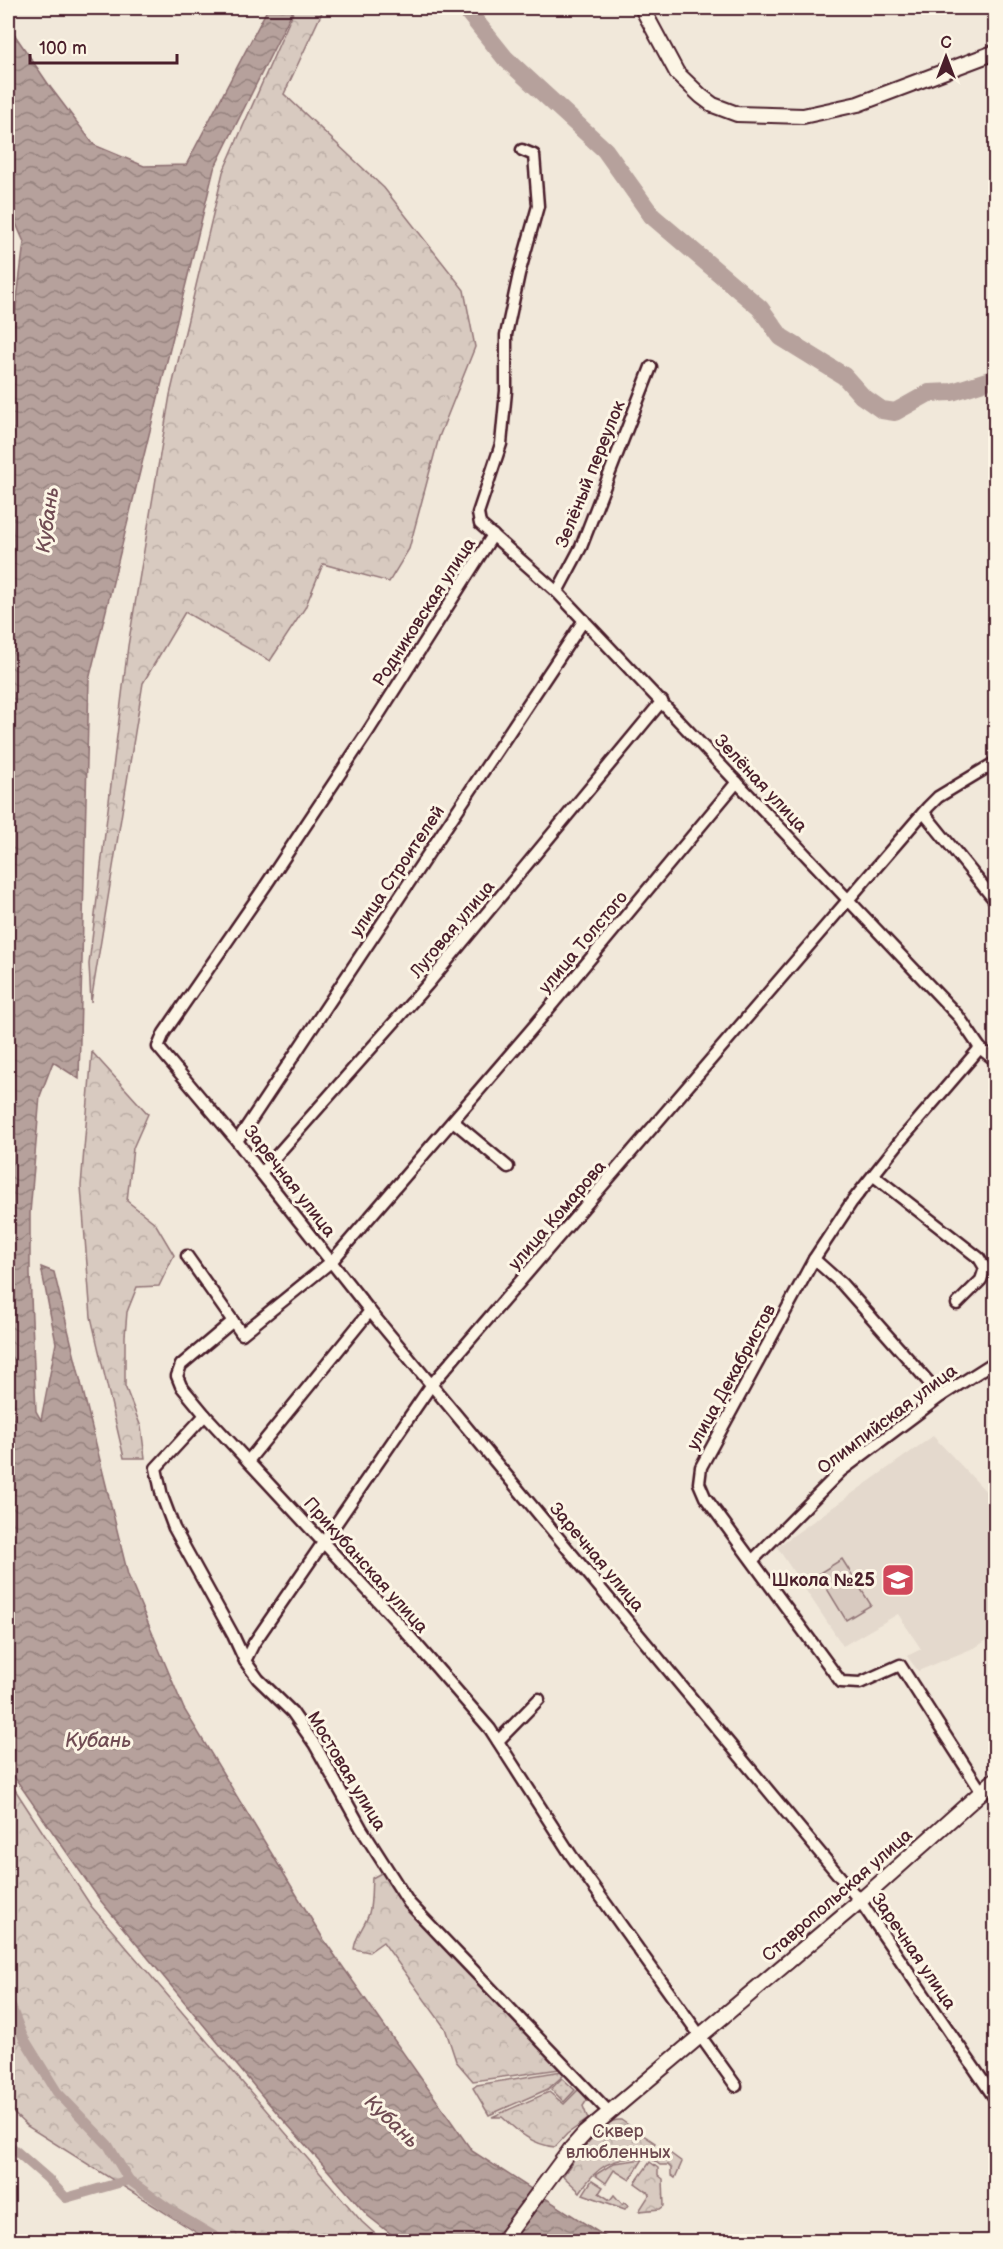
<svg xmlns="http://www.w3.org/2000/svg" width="1003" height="2249" font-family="'Balsamiq Sans',sans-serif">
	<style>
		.built { fill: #e4d9cd }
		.forest { fill: url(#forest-crowns); stroke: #917476; stroke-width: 1.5 }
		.park { fill: url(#park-dots); stroke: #917476; stroke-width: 1.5 }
		.pitch { fill: #d8cac0; stroke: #917476; stroke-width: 1.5 }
		.water { fill: url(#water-waves); stroke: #8b6d6f; stroke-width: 1.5 }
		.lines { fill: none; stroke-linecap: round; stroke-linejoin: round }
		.canal { stroke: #b6a19c; stroke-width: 10 }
		.river { stroke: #b6a19c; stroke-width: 18 }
		.minor-casing { stroke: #4a1f2b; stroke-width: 15 }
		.major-casing { stroke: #4a1f2b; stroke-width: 18 }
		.minor { stroke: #fcf5e5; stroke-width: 10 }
		.major { stroke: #fcf5e5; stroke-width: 14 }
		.labels { text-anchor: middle; stroke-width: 6; stroke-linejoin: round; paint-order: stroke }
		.street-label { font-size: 18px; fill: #4a1f2b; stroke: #fcf5e5 }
		.poi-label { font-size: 18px; font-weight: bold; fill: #4a1f2b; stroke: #fcf5e5; text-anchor: end }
		.park-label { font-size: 18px; fill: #6e4a50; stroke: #fcf5e5 }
		.water-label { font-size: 20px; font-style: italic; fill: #704c53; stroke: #fcf5e5 }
	</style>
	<defs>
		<pattern id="forest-crowns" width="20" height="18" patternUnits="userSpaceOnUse" patternTransform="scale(1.5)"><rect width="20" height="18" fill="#d8cac0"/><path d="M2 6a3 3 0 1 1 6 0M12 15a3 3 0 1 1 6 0" fill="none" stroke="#bbada5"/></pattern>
		<pattern id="park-dots" width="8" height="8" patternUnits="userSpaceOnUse" patternTransform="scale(1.5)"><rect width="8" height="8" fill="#d8cac0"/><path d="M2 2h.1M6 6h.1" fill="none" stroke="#bbada5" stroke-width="1.8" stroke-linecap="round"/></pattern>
		<pattern id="water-waves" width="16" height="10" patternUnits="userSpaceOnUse" patternTransform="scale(1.5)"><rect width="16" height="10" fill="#b6a19c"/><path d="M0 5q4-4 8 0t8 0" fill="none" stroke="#96837f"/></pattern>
	</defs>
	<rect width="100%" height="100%" fill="#f1e8da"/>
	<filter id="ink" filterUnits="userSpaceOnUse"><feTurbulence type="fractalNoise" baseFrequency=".0167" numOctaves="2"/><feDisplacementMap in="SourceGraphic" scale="12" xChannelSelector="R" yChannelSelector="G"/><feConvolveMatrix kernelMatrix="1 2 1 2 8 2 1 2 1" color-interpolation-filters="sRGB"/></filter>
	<g filter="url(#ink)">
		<polygon class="built" points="933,1436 995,1501 995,1635 976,1647 918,1671 907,1656 921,1649 898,1614 843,1646 777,1547"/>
		<g class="forest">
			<polygon points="295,8 324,8 284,94 384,188 464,290 475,347 439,437 409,549 389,582 323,564 305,608 270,661 185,612 143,683 91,1002 89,964 128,646 170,395 223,172"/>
			<polygon points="9,228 14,244 8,299 8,230"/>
			<polygon points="92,1052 148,1114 133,1148 127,1201 155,1223 174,1255 159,1286 137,1287 127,1312 125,1336 125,1386 141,1427 145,1458 124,1458 91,1317 81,1186"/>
			<polygon points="8,1779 91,1906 362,2222 383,2241 210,2241 27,2126 8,2108"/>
			<path d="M385,1871L403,1904L560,2069L473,2081L456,2061L445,2028L383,1942L369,1952L354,1949C356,1933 365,1927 369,1913C372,1902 371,1889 372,1878Z"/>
			<polygon points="562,2071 565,2074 548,2089 489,2115 473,2088 477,2085"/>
			<path d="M578,2090L585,2093L587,2100L583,2106L588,2119L567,2134L555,2147C533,2145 518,2132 502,2117H492L549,2092L564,2104Z"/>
			<path d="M621,2120L655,2143L648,2154L644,2156C612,2159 598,2164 580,2192L563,2176C574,2160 599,2118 621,2120Z"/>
			<polygon points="659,2145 682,2162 675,2178 671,2175 671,2168 668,2165 660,2165 652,2159"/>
			<polygon points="643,2159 630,2180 614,2170 606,2183 595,2175 614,2163"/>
			<polygon points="650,2162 658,2168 658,2175 663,2179 664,2206 660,2209 639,2211 650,2194 635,2183"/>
			<polygon points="592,2180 603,2187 599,2193 610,2200 614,2195 622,2204 624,2202 628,2205 625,2209 583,2194"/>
		</g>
		<polygon class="park" points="562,2078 575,2090 564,2102 551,2089"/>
		<polygon class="pitch" points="842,1559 871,1605 846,1620 818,1574"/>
		<polygon class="water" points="268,8 294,8 214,169 89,680 79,1079 53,1062 40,1096 30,1213 30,1274 36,1411 41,1420 56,1343 41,1267 54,1272 128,1575 184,1709 324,1940 472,2151 612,2241 617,2241 400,2241 368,2216 264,2098 100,1900 8,1768 8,586 14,550 8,465 8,372 24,242 8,205 8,25 51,88 94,145 144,166 186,165"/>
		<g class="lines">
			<g class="canal">
				<polyline points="8,1999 23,2037 57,2092 108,2145 129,2180 66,2198 47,2178 8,2144"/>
				<polyline points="129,2180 175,2213 224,2242"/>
			</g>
			<polyline class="river" points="465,8 505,58 605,150 652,216 760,308 781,337 844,376 862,396 882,410 895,412 929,393 952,392 996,378"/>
			<g class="minor-casing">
				<g id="minor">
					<polyline points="522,150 534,155 538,206 519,274 506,335 506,391 501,444 478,513 480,524 557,592 959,1017 980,1048 996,1061"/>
					<polyline points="493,535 369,730 266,885 164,1033 158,1047 237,1141 261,1173 370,1311 860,1901 996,2100"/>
					<polyline points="557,592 581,547 651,367"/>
					<polyline points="924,813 996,902"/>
					<polyline points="980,1048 901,1140 851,1203 814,1259 701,1467 699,1483 705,1497 841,1682 860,1683 900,1665 981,1791"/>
					<polyline points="453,1121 508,1167"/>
					<polyline points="237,1141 584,620"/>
					<polyline points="261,1173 428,984 662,701"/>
					<polyline points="874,1176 979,1258 985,1268 981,1280 957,1304"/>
					<polyline points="187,1256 242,1334 332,1261 536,1024 737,782"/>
					<polyline points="814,1259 842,1284 941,1396"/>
					<polyline points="233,1321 181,1365 177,1376 181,1386 205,1415 398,1623 490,1729 571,1855 736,2086"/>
					<polyline points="205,1415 156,1468 162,1496 174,1528 233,1635 245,1661 258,1679 292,1712 315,1745 361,1828 409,1903 609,2112"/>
					<polyline points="248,1461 370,1311"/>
					<polyline points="753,1560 841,1471 941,1396 996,1361"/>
					<polyline points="245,1661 254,1643 432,1384 928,807 938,797 996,762"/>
					<polyline points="498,1741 539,1699"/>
				</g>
			</g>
			<g class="major-casing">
				<g id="major">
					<polyline points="642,8 677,73 701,96 713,105 737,114 803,116 858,104 996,52"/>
					<polyline points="502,2242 570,2150 585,2133 860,1901 996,1779"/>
				</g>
			</g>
			<use href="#minor" class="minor"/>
			<use href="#major" class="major"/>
		</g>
	</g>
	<defs>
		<g id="school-square" transform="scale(1.725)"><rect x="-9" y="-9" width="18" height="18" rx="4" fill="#d1495b" stroke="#fcf5e5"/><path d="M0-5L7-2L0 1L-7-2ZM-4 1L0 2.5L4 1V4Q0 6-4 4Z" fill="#fff"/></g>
	</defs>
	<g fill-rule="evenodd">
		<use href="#school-square" x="898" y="1580"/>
	</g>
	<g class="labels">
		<g class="street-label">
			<text transform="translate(590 474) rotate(-68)" y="6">Зелёный переулок</text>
			<text transform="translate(424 612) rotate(-57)" y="6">Родниковская улица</text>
			<text transform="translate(761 783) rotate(47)" y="6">Зелёная улица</text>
			<text transform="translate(397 871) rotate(-56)" y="6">улица Строителей</text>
			<text transform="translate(452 929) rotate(-50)" y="6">Луговая улица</text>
			<text transform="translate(583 942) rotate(-50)" y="6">улица Толстого</text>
			<text transform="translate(290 1181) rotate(52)" y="6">Заречная улица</text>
			<text transform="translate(557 1215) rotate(-49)" y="6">улица Комарова</text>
			<text transform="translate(731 1377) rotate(-61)" y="6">улица Декабристов</text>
			<text transform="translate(887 1419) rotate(-37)" y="6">Олимпийская улица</text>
			<text transform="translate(597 1557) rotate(50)" y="6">Заречная улица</text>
			<text transform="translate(366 1565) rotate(48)" y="6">Прикубанская улица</text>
			<text transform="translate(347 1771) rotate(59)" y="6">Мостовая улица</text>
			<text transform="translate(837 1895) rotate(-41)" y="6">Ставропольская улица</text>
			<text transform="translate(914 1951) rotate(56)" y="6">Заречная улица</text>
		</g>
		<g class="poi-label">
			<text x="875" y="1586">Школа №25</text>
		</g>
		<g class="park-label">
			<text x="618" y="2137">Сквер<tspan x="618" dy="21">влюбленных</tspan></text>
		</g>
		<g class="water-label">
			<text transform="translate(47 520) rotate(-82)" y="7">Кубань</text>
			<text x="98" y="1747">Кубань</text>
			<text transform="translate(392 2121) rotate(44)" y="7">Кубань</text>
		</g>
	</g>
	<rect width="1003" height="2249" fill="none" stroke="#fcf5e5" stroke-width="30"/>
	<rect x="15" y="15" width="973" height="2219" fill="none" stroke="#4a1f2b" stroke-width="2" filter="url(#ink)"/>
	<g transform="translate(946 57)" stroke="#fcf5e5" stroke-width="4.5" paint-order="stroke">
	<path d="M0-4.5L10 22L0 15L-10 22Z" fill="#4a1f2b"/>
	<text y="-9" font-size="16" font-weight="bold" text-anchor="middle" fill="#4a1f2b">С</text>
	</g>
	<path d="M30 54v9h147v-9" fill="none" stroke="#4a1f2b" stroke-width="3"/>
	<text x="39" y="54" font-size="18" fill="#4a1f2b" stroke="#fcf5e5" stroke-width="4.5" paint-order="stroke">100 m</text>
</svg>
